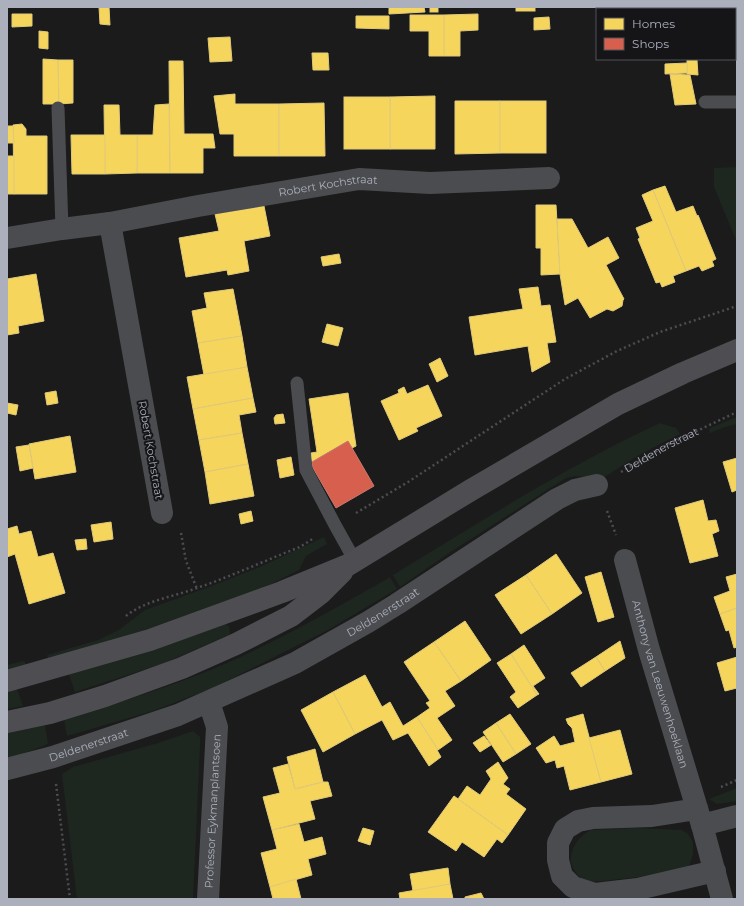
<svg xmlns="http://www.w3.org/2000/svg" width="744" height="906" font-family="Montserrat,sans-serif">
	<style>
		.green { fill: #1e2620 }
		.homes { fill: #f6d55c; stroke: #e0ca79 }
		.shops { fill: #d6604d; stroke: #c9786f }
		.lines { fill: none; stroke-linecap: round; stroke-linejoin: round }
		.path { stroke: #4c4d51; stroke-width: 2.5; stroke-dasharray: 2 3; stroke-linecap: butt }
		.service { stroke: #4b4c4f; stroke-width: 13 }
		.minor { stroke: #4b4c4f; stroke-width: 22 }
		.primary { stroke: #4e4e52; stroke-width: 22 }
		.labels { text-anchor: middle; stroke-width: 4; stroke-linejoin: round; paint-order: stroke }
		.street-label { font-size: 11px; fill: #acb0bd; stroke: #151518 }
	</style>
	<rect width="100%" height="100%" fill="#1b1b1c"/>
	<g class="green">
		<polygon points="737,167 737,242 714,187 714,168"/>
		<polygon points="737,417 737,424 725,427 710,433 709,431 710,428"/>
		<path d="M660,423L676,428L680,434L639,455L603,478L576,476L566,478L449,553L400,587L393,575C480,522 567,466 660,423Z"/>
		<polygon points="324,537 327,544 306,556 299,570 257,591 182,619 48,659 47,655 98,640 119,630 145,610 209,587 262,566"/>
		<path d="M390,577L397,589L328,630L213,688L153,711L67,736L64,719C111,705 157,691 203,673C268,647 329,612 390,577Z"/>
		<polygon points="225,624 229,626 230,633 229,635 222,638 162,664 75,692 69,674"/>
		<polygon points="24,661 26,664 24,666 7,671 7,665"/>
		<polygon points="17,689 23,706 7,709 7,691"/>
		<polygon points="45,725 48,744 20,755 7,758 7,733"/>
		<polygon points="193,731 200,737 200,746 193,899 77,899 62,774 73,767 158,743"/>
		<polygon points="737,788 737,801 717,804 709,799"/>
		<path d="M636,828L682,830L688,834L693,842V854L689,866L680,873C660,875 639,877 619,879C610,880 600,882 591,881C579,881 569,867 571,855C573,844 581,835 591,830Z"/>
	</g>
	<g class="homes">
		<polygon points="99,7 109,7 110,25 100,24"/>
		<polygon points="389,7 424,7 425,12 389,14"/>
		<rect x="430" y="7" width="8" height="5"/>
		<rect x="516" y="7" width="19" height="4"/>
		<polygon points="12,14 32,14 32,26 12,27"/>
		<polygon points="478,14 478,30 460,31 460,56 444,56 444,15"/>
		<polygon points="410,15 444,15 444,56 429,56 429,31 410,31"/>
		<polygon points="356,16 389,16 389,29 356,28"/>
		<polygon points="549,17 550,29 534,30 534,18"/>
		<polygon points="39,31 48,32 48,49 39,48"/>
		<polygon points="230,37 232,61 210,62 208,38"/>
		<polygon points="312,53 328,53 329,70 313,70"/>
		<polygon points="43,59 58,60 59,104 43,104"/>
		<polygon points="58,60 73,60 73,103 59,104"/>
		<polygon points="687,60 697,60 698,75 687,74"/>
		<polygon points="169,61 183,61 184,134 213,134 215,148 203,148 203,173 170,173"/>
		<polygon points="687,63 687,73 665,74 665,64"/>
		<polygon points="670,74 690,75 696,104 675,105"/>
		<polygon points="235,94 235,104 279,104 279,156 234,156 234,134 220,134 214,96"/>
		<polygon points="435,96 435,149 390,149 390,97"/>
		<rect x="344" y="97" width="46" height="52"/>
		<polygon points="455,101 500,101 500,153 455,154"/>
		<rect x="500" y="101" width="46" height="52"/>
		<polygon points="324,103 325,156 279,156 279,104"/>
		<polygon points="169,104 170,173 137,173 137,135 153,135 155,105"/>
		<polygon points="104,105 119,105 120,135 137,135 137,173 105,174"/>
		<polygon points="22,124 26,129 26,136 47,136 47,194 14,194 13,125"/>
		<polygon points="7,126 13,126 14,143 7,143"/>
		<polygon points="71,135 105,135 105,174 72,174"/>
		<rect x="7" y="156" width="7" height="38"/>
		<polygon points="665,186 676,212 693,206 697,216 698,215 716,259 712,261 714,266 702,271 699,266 686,271 653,190"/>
		<polygon points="653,190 686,271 673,276 675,282 662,287 660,282 656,283 638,239 640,238 636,228 653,221 642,195"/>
		<polygon points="536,205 556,205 560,274 541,275 541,248 536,248"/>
		<polygon points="264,206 270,236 244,241 249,271 228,275 227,270 186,277 179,238 219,231 215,214"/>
		<polygon points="557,219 572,219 588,248 608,237 619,258 606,265 624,299 623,300 622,306 613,311 607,309 590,318 578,298 565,305 560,274"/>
		<polygon points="339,254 341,263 323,266 321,257"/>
		<polygon points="36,274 44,321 18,326 19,333 7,335 7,279"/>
		<polygon points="538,287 541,306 550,305 556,342 547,343 550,362 532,372 528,346 475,355 469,317 523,309 519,289"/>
		<polygon points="233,289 242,336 198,343 192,311 207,308 204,293"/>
		<polygon points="327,324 343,328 338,346 322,342"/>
		<polygon points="242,336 247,367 204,375 198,343"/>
		<polygon points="440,358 448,376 437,382 429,364"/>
		<polygon points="247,367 253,398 193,409 187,377"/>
		<polygon points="428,385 442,416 416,428 418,431 399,440 381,401 399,393 398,390 404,387 407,394"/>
		<polygon points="56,391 58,403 47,405 45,393"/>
		<polygon points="348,393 356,446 352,448 348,441 312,462 311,453 317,452 309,399"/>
		<polygon points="253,398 256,412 239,415 242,433 199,440 193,409"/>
		<polygon points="7,403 18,405 16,415 7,413"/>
		<polygon points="283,414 285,423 275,424 274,418 276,415"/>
		<polygon points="242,433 248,464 205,472 199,440"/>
		<polygon points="70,436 76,472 35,479 29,444"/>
		<polygon points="29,445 33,468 20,471 16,447"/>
		<polygon points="291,457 294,475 280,478 277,460"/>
		<polygon points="737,458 737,490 732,492 723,462"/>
		<polygon points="248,464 254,496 210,504 205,472"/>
		<polygon points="703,500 708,521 716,520 719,531 712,534 718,556 690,563 675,508"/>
		<polygon points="251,511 253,521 241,524 239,514"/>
		<polygon points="111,522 113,539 94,542 91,525"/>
		<polygon points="17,526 19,534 31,531 38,557 53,553 65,593 29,604 15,554 7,557 7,529"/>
		<polygon points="86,539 87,549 77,550 75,540"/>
		<polygon points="556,554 582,593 552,614 526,575"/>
		<polygon points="601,572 614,617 598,622 585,577"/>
		<polygon points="737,574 737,608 720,614 714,597 730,591 726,577"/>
		<polygon points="526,575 552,614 521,634 495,595"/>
		<polygon points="737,608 737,647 734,648 729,630 726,631 720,614"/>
		<polygon points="465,621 491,660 461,681 434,642"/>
		<polygon points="620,641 625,658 605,671 596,657"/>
		<polygon points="434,642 461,681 445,691 455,706 437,718 452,740 438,750 417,717 430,708 426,703 430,701 404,662"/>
		<polygon points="524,645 545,678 533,686 539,694 537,695 511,654"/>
		<polygon points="511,654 537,695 518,708 510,697 516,692 497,663"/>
		<polygon points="596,657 605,671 581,687 571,673"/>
		<polygon points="737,657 737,688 725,691 717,663"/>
		<polygon points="365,675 382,707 390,702 403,726 417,717 438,750 437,750 441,757 429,766 408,733 393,740 382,720 355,734 333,692"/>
		<polygon points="333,692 355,734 323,752 301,710"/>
		<polygon points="510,714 531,744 516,754 496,723"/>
		<polygon points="583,714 601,782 570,790 564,766 557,768 555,760 546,763 536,748 554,736 560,746 575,742 572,728 568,724 566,719"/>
		<polygon points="496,723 516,754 503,762 483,732"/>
		<polygon points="620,730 632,774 601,782 589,738"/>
		<polygon points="484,736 491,745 480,752 473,743"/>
		<polygon points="315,749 323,782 295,789 287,757"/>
		<polygon points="498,762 508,778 503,784 510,789 506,794 526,809 508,835 458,799 467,786 480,795 491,779 486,771"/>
		<polygon points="288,764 295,789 323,782 328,782 332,796 310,801 315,819 272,830 263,797 280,793 273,768"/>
		<polygon points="454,796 508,835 502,843 497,839 484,857 462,842 456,851 428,832"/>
		<polygon points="299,824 304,842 322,837 326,854 308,859 312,875 270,887 261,853 277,849 272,830"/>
		<polygon points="363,828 374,831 370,845 358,841"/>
		<polygon points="448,868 450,884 413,891 410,874"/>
		<polygon points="296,879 301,899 273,899 270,887"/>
		<polygon points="450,884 453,899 400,899 399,893"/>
		<polygon points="481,893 484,899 465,898 465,897"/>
	</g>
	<polygon class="shops" points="348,441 374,486 336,508 313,468 312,462"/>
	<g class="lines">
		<g class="path">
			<path id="s1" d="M621,472L667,445L737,412"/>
			<polyline points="607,511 616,535"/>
			<polyline points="356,513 408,482 565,379 617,351 660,332 737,306"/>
			<polyline points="181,533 186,561 197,589"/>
			<path d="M126,616C146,600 173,597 197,588C232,576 266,560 300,547L314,538"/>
			<polyline points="56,784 70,899"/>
			<polyline points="721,787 737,780"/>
		</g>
		<g class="service">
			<polyline points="705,102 737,102"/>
			<polyline points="58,108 62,229"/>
			<polyline points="297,383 306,470 335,525 355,561"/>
		</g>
		<g class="minor">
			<polyline points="7,238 62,229 110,223"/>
			<path id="s2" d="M162,513L110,223L198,206L359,179L430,183L549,178"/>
			<path id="s3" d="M625,560L649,650L702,825L722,899"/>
			<path id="s4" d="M7,769L53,757L178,715L295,663L368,622L397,604L557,499L575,490L597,485"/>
			<polyline points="697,809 652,816 593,818 578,821 565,829 558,843 558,860 562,876 573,887 595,894 638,889 715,871"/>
			<polyline points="702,825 737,816"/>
			<path id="s5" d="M208,899L217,727L209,702"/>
		</g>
		<g class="primary">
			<polyline points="7,681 150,640 282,592 348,565 471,490 618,404 683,373 737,350"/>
			<polyline points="7,722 50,713 105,696 182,668 236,644 291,616 321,593 342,572"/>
		</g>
	</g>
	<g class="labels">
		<g class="street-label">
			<text dy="4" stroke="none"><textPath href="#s2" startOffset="516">Robert Kochstraat</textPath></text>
			<text transform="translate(151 450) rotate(80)" y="4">Robert Kochstraat</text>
			<text dy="4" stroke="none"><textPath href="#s1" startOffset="46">Deldenerstraat</textPath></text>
			<text dy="4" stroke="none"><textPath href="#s4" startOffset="409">Deldenerstraat</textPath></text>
			<text dy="4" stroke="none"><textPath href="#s3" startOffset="129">Anthony van Leeuwenhoeklaan</textPath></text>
			<text dy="4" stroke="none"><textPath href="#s4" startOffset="85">Deldenerstraat</textPath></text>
			<text dy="4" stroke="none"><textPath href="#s5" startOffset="88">Professor Eykmanplantsoen</textPath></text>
		</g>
	</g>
	<rect width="744" height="906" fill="none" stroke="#acb0bd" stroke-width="16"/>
	<rect x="596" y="8" width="140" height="52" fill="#151518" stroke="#51535a"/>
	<rect x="604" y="18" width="20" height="12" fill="#f6d55c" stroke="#51535a"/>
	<text x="632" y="28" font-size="12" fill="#acb0bd">Homes</text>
	<rect x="604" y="38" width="20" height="12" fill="#d6604d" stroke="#51535a"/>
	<text x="632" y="48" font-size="12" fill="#acb0bd">Shops</text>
</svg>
